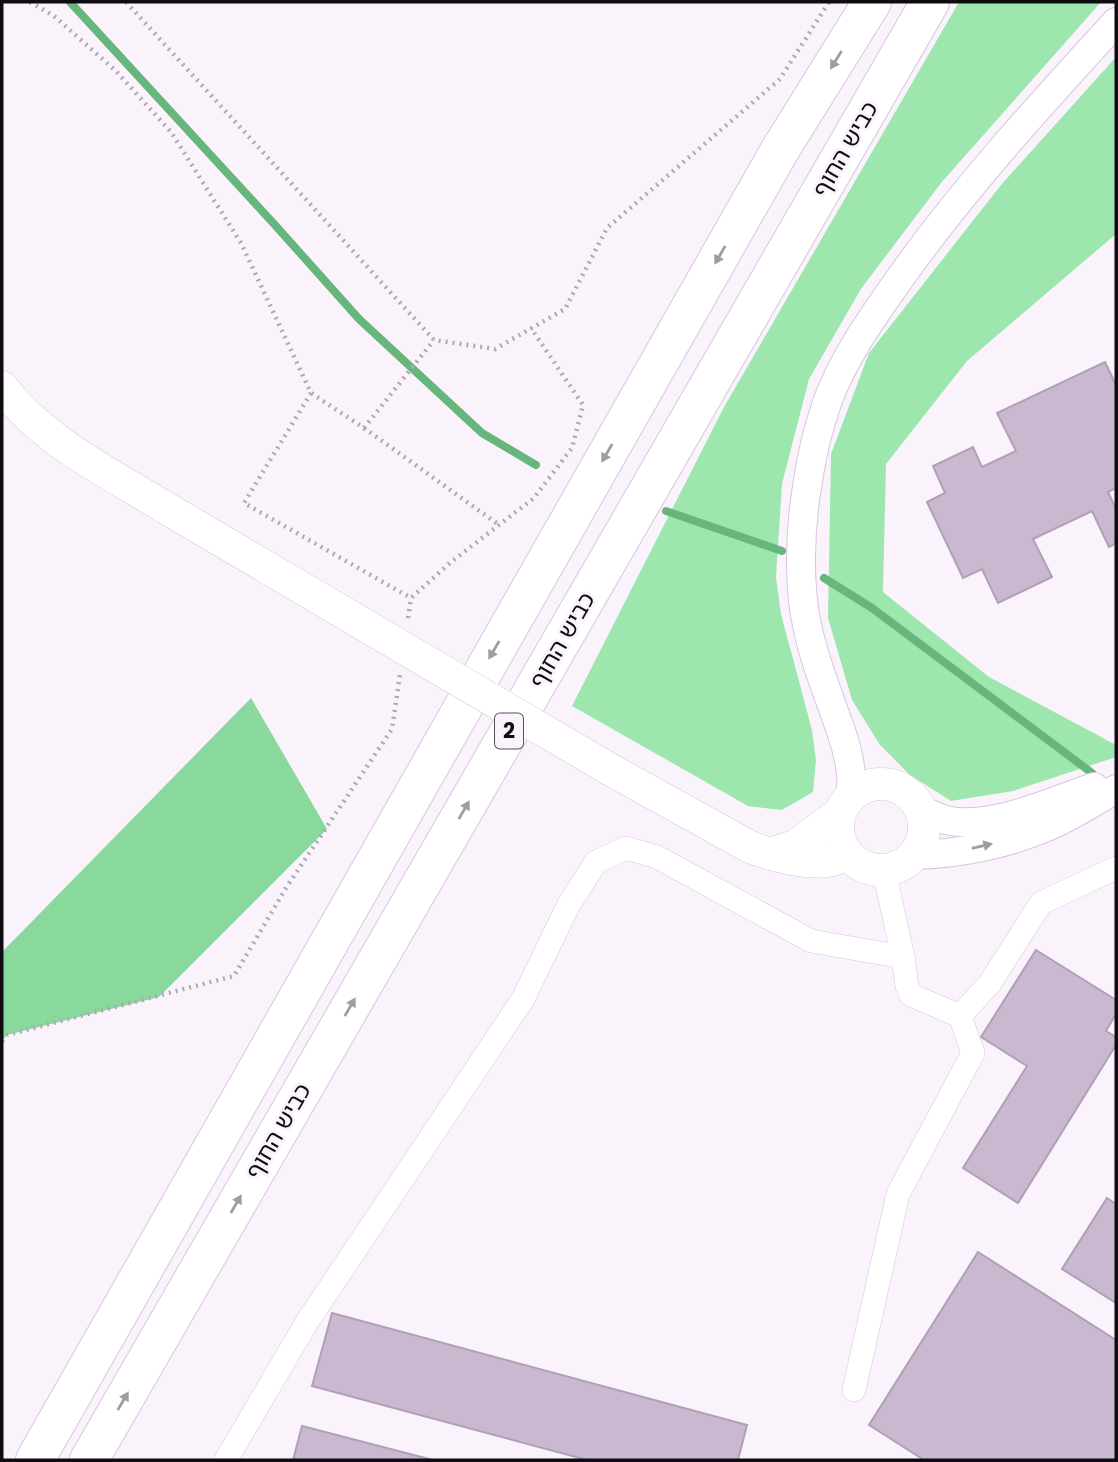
<svg xmlns="http://www.w3.org/2000/svg" width="1118" height="1462" font-family="Poppins,'Noto Sans Hebrew',sans-serif">
	<style>
		.green { fill: #9de7af }
		.forest { fill: #89d99d }
		.lines { fill: none; stroke-linecap: round; stroke-linejoin: round }
		.stream { stroke: #67b67c; stroke-width: 8 }
		.building { fill: #c9b8cf; stroke: #b0a0b6; stroke-width: 2 }
		.minor-casing { stroke: #d7c6dd; stroke-width: 24 }
		.tertiary-casing { stroke: #d7c6dd; stroke-width: 30 }
		.secondary-casing { stroke: #d7c6dd; stroke-width: 33 }
		.motorway-casing { stroke: #d7c6dd; stroke-width: 40 }
		.path { stroke: #aea8b0; stroke-width: 4.5; stroke-dasharray: 2 5; stroke-linecap: butt }
		.minor { stroke: #fff; stroke-width: 23 }
		.tertiary { stroke: #fff; stroke-width: 28 }
		.secondary { stroke: #fff; stroke-width: 32 }
		.motorway { stroke: #fff; stroke-width: 38 }
		.secondary-bridge-casing { stroke: #d7c6dd; stroke-width: 33; stroke-linecap: butt }
		.secondary-bridge { stroke: #fff; stroke-width: 32 }
		.oneway { fill: #9f9da0 }
		.labels { text-anchor: middle; stroke-width: 6; stroke-linejoin: round; paint-order: stroke }
		.shield { fill: #faf3fc; stroke: #565158; stroke-width: 2 }
		.shield-label { font-size: 21px; font-weight: bold; fill: #100b12 }
		.street-label { font-size: 23px; fill: #100b12; stroke: #faf3fc }
	</style>
	<rect width="100%" height="100%" fill="#faf3fc"/>
	<g class="green">
		<polygon points="959,2 1101,2 941,183 861,289 809,379 782,484 776,577 781,614 812,730 816,760 813,792 782,810 748,806 572,706 724,407"/>
		<polygon points="1116,57 1116,234 967,361 886,464 883,592 989,677 1116,745 1116,757 1013,791 951,801 910,775 880,745 852,700 828,618 831,454 869,353 1001,185"/>
	</g>
	<polygon class="forest" points="251,698 327,829 159,997 7,1035 2,1041 2,952"/>
	<g class="lines">
		<g class="stream">
			<polyline points="70,2 275,225 359,319 482,433 536,465"/>
			<polyline points="666,511 782,551"/>
			<polyline points="824,578 872,608 1092,773"/>
		</g>
	</g>
	<g class="building">
		<polygon points="1105,362 1116,385 1116,488 1108,492 1116,509 1116,543 1109,547 1092,511 1033,539 1052,577 998,603 982,569 963,578 927,502 945,493 933,466 973,447 982,467 1016,451 997,413"/>
		<polygon points="1036,950 1116,1000 1116,1014 1106,1031 1116,1037 1116,1045 1018,1203 963,1168 1027,1066 981,1037"/>
		<polygon points="1107,1198 1116,1204 1116,1303 1062,1269"/>
		<polygon points="978,1252 1116,1340 1116,1460 924,1460 869,1425"/>
		<polygon points="332,1313 747,1425 738,1460 587,1460 312,1386"/>
		<polygon points="302,1426 433,1460 293,1460"/>
	</g>
	<g class="lines">
		<g class="minor-casing">
			<g id="minor">
				<polyline points="884,871 903,957 907,986 911,995 960,1016 990,983 1041,903 1116,868"/>
				<polyline points="854,1390 898,1194 973,1053 960,1016"/>
				<polyline points="226,1460 307,1322 523,999 568,906 596,862 626,848 657,857 811,941 903,957"/>
			</g>
		</g>
		<g class="tertiary-casing">
			<g id="tertiary">
				<path d="M848,797C857,785 846,745 841,731C829,696 814,661 807,625C798,585 800,528 807,487C811,458 818,428 828,400C844,357 872,318 898,281C963,189 1040,105 1116,22"/>
				<path d="M921,810C929,813 938,818 946,820C989,831 1053,801 1094,787"/>
				<path d="M915,855C959,854 1008,844 1049,826C1072,816 1094,802 1116,789"/>
			</g>
		</g>
		<g class="secondary-casing">
			<g id="secondary">
				<path d="M2,387C44,442 109,473 166,508"/>
				<path d="M611,770L750,847C772,855 802,864 826,861C833,861 841,857 847,856"/>
				<circle cx="881" cy="827" r="43"/>
				<polyline points="770,854 795,846 839,814"/>
			</g>
		</g>
		<g class="motorway-casing">
			<g id="motorway">
				<polyline points="35,1460 780,150 872,2"/>
				<polyline points="89,1460 930,2"/>
			</g>
		</g>
		<g class="path">
			<polyline points="30,2 54,16 116,71 171,132 241,243 311,393 364,428 434,340"/>
			<polyline points="126,2 434,340 495,349 565,309 607,228 780,79 829,2"/>
			<polyline points="311,393 244,503 411,598 451,562 534,498 572,448 583,405 531,328"/>
			<polyline points="364,428 499,525"/>
			<polyline points="408,618 411,598"/>
			<polyline points="2,1041 7,1035 234,976 286,888 392,729 400,675"/>
		</g>
		<use href="#minor" class="minor"/>
		<use href="#tertiary" class="tertiary"/>
		<use href="#secondary" class="secondary"/>
		<use href="#motorway" class="motorway"/>
		<g class="secondary-bridge-casing">
			<polyline id="secondary-bridge" points="166,508 611,770"/>
		</g>
		<use href="#secondary-bridge" class="secondary-bridge"/>
	</g>
	<defs><path id="oneway-solid" d="M-6-.8H1V-3.2L6.5 0L1 3.2V.8H-6Z" transform="scale(1.75)"/></defs>
	<g class="oneway">
		<use href="#oneway-solid" transform="translate(836 60) rotate(122)"/>
		<use href="#oneway-solid" transform="translate(720 255) rotate(120)"/>
		<use href="#oneway-solid" transform="translate(607 453) rotate(120)"/>
		<use href="#oneway-solid" transform="translate(494 650) rotate(120)"/>
		<use href="#oneway-solid" transform="translate(464 810) rotate(-60)"/>
		<use href="#oneway-solid" transform="translate(982 846) rotate(-13)"/>
		<use href="#oneway-solid" transform="translate(350 1007) rotate(-60)"/>
		<use href="#oneway-solid" transform="translate(236 1204) rotate(-60)"/>
		<use href="#oneway-solid" transform="translate(123 1401) rotate(-60)"/>
	</g>
	<g class="labels">
		<rect class="shield" x="495" y="713.5" width="28" height="35" rx="5"/>
		<g class="shield-label">
			<text x="509" y="738">2</text>
		</g>
		<g class="street-label">
			<text transform="translate(845 149) rotate(-60)" y="8">כביש החוף</text>
			<text transform="translate(562 640) rotate(-60)" y="8">כביש החוף</text>
			<text transform="translate(278 1131) rotate(-60)" y="8">כביש החוף</text>
		</g>
	</g>
	<rect width="1118" height="1462" fill="none" stroke="#100b12" stroke-width="7"/>
</svg>
